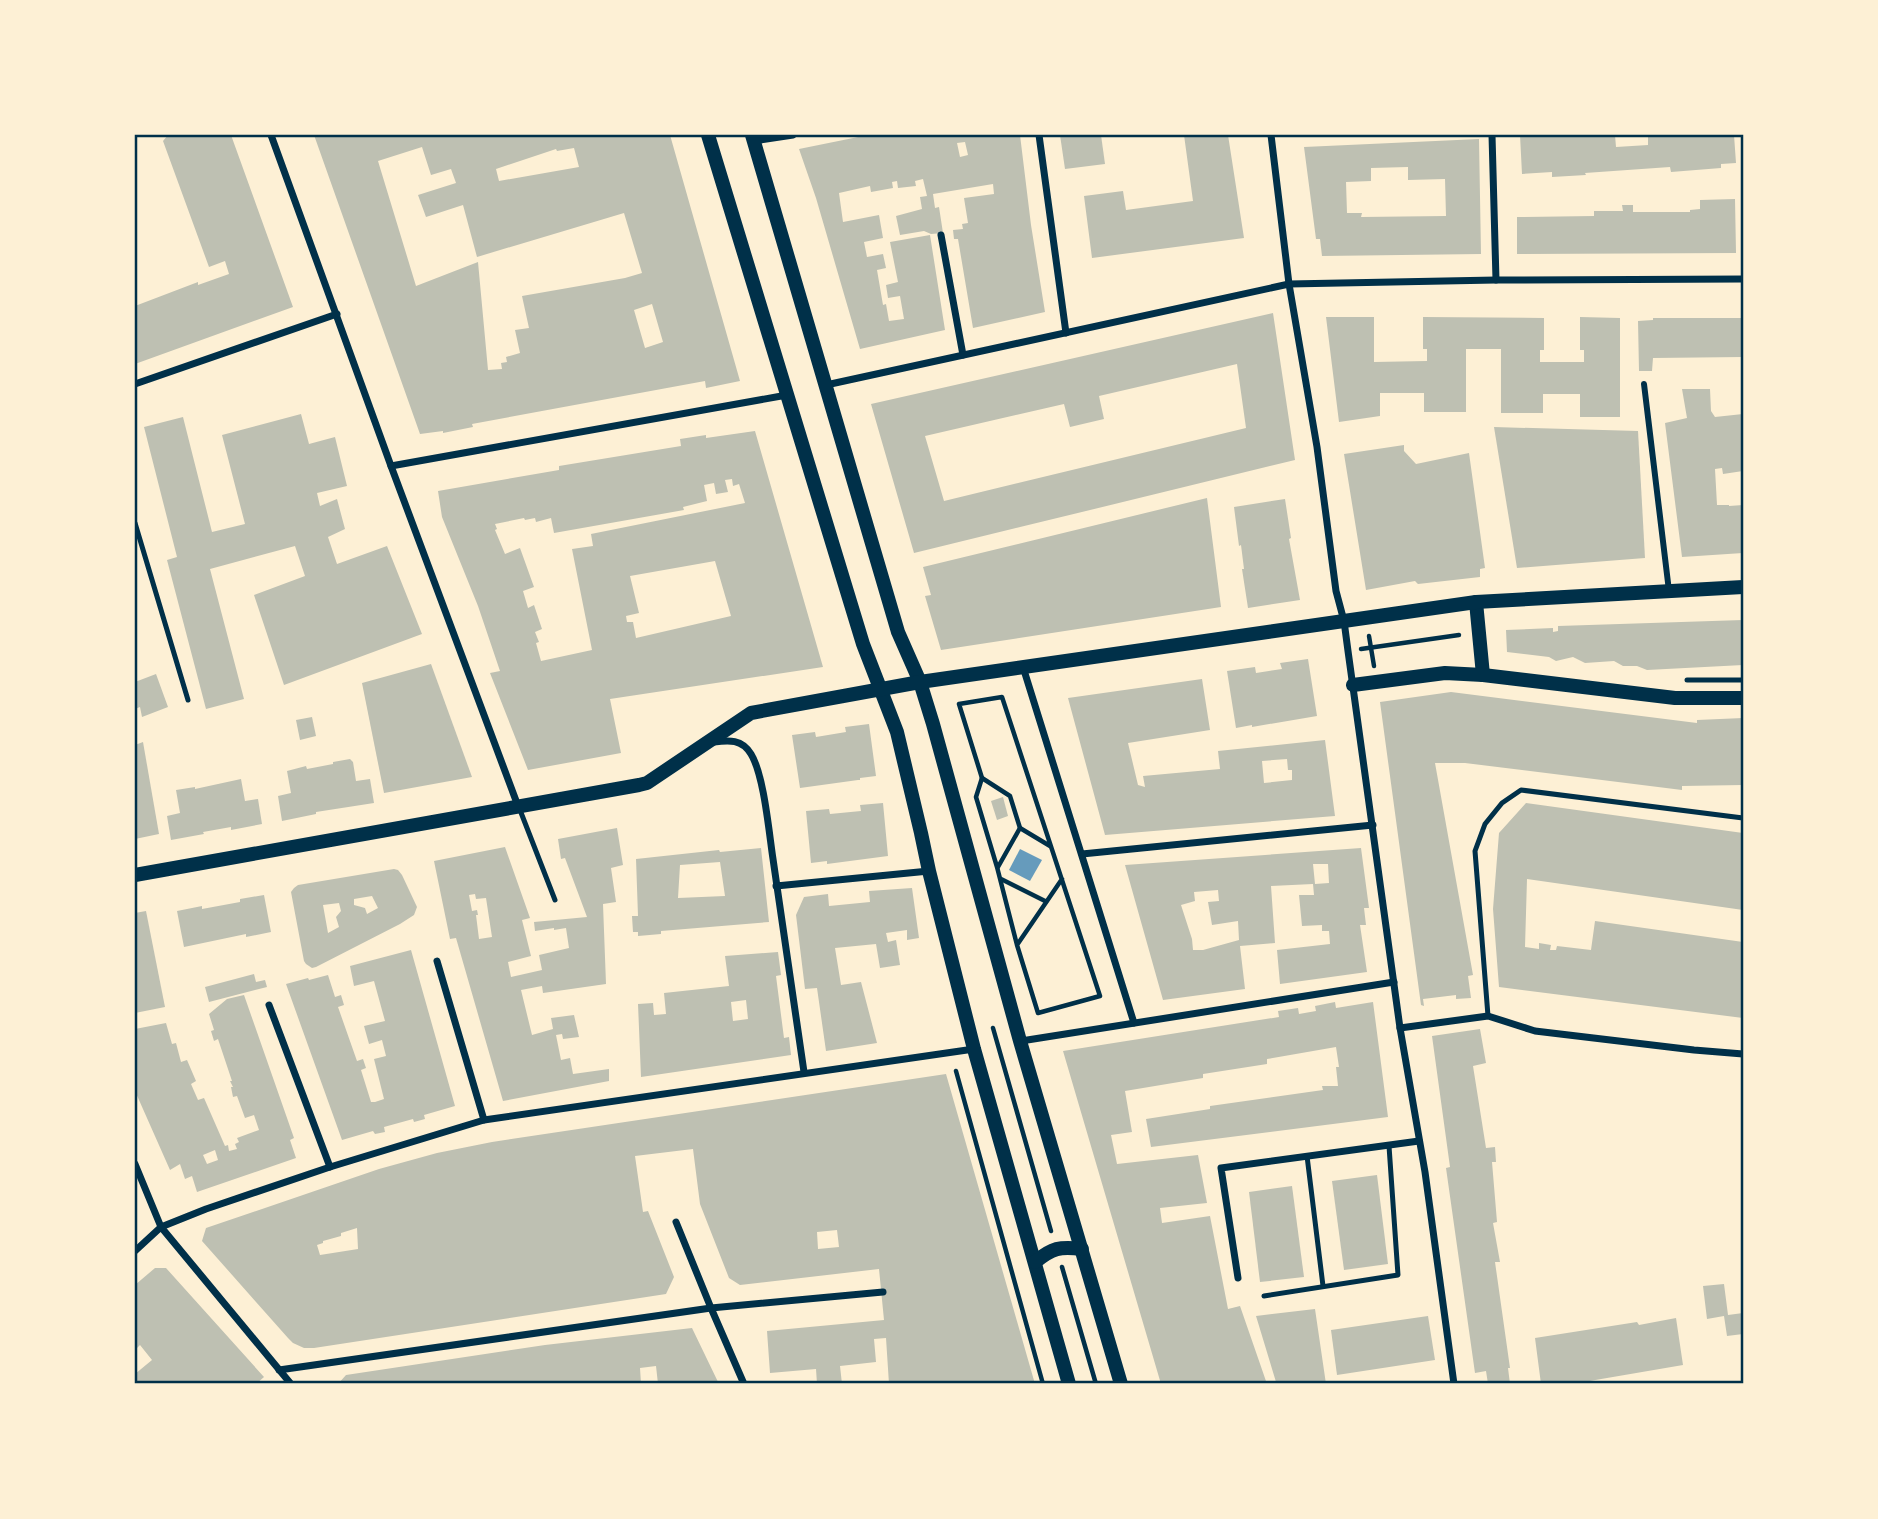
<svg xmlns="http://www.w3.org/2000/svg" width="1878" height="1519" font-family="'Alegreya Sans',sans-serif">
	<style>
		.water { fill: #669bbc }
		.building { fill: #bec0b2; fill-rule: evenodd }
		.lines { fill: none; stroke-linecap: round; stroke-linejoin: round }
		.path { stroke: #003049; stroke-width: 4.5 }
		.service { stroke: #003049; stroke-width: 5 }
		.pedestrian { stroke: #003049; stroke-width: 6 }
		.minor { stroke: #003049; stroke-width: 7 }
		.secondary { stroke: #003049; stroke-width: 14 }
		.neatline { fill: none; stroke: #003049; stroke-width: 2.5 }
	</style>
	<rect width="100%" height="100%" fill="#fdf0d5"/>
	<polygon class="water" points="1020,849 1042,860 1030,881 1009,870"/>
	<g class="building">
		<polygon points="168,135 231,135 293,307 135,364 135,306 198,282 198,285 229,274 225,261 209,267 163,141"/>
		<path d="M314,135H670L740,381L706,388L705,381L472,424L473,427L443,433V431L420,434ZM422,147L431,175L451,169L456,183L418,195L426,217L463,205L477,257L624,213L642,273L625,278L522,296L529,328L515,330L520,353L506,357L507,362L501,363L502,369L488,370L478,262L416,286L378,161ZM574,148L579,167L499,181L496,169L556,149L557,151ZM652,304L663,342L645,348L634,310Z"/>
		<path d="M868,135H1020L1031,225L1045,312L973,328L958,239H954L953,230L963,229L962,224L968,223L964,198L994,194L993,184L933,194L935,208L939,207L943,233L931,234L924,231L900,235L896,216L922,209L920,197L927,196L923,179L915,181L916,186L898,188L897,181L892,182L893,188L871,192L870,186L839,193L843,222L879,215L883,238L864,242L867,257L883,254L886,268L877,270L883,305L886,304L889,321L904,319L900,296L888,298L886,285L898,282L890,242L930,235L945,330L860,349L816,198L799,149ZM965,142L968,155L960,157L957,143Z"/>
		<polygon points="1060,135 1101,135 1105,164 1065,169"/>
		<polygon points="1184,135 1228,135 1244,238 1092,258 1084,196 1123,191 1126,210 1193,201"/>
		<polygon points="1520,135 1615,135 1616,147 1648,145 1648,135 1734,135 1736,163 1721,164 1721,168 1671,172 1670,167 1585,173 1586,175 1552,177 1552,172 1522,174"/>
		<path d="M1479,139L1481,254L1322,256L1320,239H1316L1304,147ZM1408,167V180L1445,179L1446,216L1361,217L1362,213H1347L1346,182L1371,181V168Z"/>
		<polygon points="1735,199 1736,253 1517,254 1517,217 1594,216 1594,211 1623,211 1622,205 1633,205 1633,212 1690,212 1690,210 1700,209 1700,200"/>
		<path d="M1273,313L1295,460L914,553L871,404ZM1237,364L1246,428L944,501L925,436L1064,404L1070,427L1104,419L1099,396Z"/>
		<polygon points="1326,317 1374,317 1374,362 1427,361 1427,349 1423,349 1423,317 1544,318 1544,350 1540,350 1540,362 1584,362 1584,350 1580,350 1580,317 1620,318 1620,417 1580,417 1580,394 1543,394 1543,413 1501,413 1501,349 1466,349 1466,412 1424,412 1424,393 1380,393 1380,416 1339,422"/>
		<polygon points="1653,318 1743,318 1743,357 1653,358 1652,371 1639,371 1638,321 1653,320"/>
		<polygon points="1682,389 1710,389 1711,411 1715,417 1743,414 1743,471 1723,474 1722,468 1715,469 1717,505 1729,505 1729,506 1743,505 1743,553 1682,557 1665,423 1687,418"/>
		<polygon points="301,414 309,444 335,437 347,486 317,493 320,506 337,499 345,529 328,537 337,564 387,546 422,634 284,685 254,595 305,576 295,546 210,569 244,699 206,709 167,560 177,557 144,427 183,417 212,532 245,524 222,435"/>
		<polygon points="1494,427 1638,431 1645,558 1517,568"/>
		<path d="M755,431L823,667L610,699L621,753L528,770L490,673L500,671L478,606L442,517L438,491L559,470V466L681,446L680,439L706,435V438ZM732,479L733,486L739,484L745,503L591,534L593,546L572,549L592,650L541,661L536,643L539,642L535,632L542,629L534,605L528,608L523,591L534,587L520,548L505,554L495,530L497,529L495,524L524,518L525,520L535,518L536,522L551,518L554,533L684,510L683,507L707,501L704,485L714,483L716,494L728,492L725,480ZM715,561L731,616L636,638L633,622H627L626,616L639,613L630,576Z"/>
		<polygon points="1404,445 1404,451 1416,464 1469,453 1485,568 1480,569 1480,577 1418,584 1415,581 1366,590 1344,454"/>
		<polygon points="1207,498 1221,607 941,650 925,596 931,595 923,567"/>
		<polygon points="1285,499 1291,538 1289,539 1300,600 1248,608 1242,569 1244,569 1241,545 1239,546 1234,507"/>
		<polygon points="1743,620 1743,665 1647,670 1637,666 1623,666 1614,661 1585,663 1573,657 1556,661 1549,657 1507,652 1506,630 1553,628 1553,632 1558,631 1558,626"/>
		<polygon points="1308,659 1317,716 1252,727 1252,725 1236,728 1227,671 1255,667 1256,673 1282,669 1280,663"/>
		<polygon points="431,664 472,777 384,793 362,683"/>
		<polygon points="156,674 168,707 142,717 140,707 135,709 135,682"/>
		<path d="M1202,679L1210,730L1128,743L1138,785L1145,787L1143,776L1220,769L1218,751L1325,740L1335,816L1105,835L1068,698ZM1287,759L1288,770H1292V780L1264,783L1262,761Z"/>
		<polygon points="1451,692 1697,723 1697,720 1743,718 1743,785 1682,786 1682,790 1465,763 1435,763 1473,975 1468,976 1471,998 1456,999 1456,995 1423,999 1424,1006 1421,1005 1380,702"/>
		<polygon points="312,717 316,736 300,740 296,720"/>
		<polygon points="869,724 876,776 860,778 860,780 858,780 800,788 792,735 815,732 816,737 846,732 845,727"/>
		<polygon points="143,742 159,834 135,839 135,745"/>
		<polygon points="350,759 353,762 356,781 370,779 374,803 316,812 316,814 282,821 278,796 291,793 287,771 306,766 307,769 333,764 333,762"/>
		<polygon points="241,779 245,801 258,799 262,824 231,830 231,827 203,832 204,834 171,840 167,816 180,813 176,790 195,787 195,789"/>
		<polygon points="1003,797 1008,816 997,820 991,801"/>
		<polygon points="883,803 888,856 827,864 827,861 811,863 806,811 829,809 830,814 861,811 860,805"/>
		<polygon points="1526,803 1743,833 1743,910 1527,879 1525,947 1539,949 1539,943 1551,945 1550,950 1556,950 1557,946 1591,950 1595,921 1743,942 1743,1018 1499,987 1493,909 1499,833"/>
		<path d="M617,828L623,865L611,868L616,902L603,904L606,984L543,993L542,986L521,990L532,1035L553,1029L551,1018L574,1015L579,1037L563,1039L562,1034L556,1035L561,1060L570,1058L573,1074L609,1069V1081L503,1101L456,938L450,939L434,861L505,847L530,918L522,920L531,956L508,962L511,977L542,970L539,955L569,948L566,928L554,930V928L535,931L534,922L587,917L565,858L561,859L558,839ZM475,894L476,899L486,898L492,937L479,939L476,915H478L477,910L472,911L469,895Z"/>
		<path d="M761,848L769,922L661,931V934L638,936V932H633L632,916H638L636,859L719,850L720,852ZM720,862L725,896L678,898L680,865Z"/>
		<path d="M1361,848L1369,908H1364L1366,925H1360L1367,972L1280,984L1277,950L1330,944L1329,931H1322V925L1302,926L1299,895H1314L1313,884L1271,886L1275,943L1240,946L1245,989L1163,1000L1125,865ZM1313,864H1328L1329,883L1315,884ZM1218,890L1219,901L1208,902L1212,925L1238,921L1239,940L1203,950H1193L1192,939L1181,905L1195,901L1194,892Z"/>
		<path d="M394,869L398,870L402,875L417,907L414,915L400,924L316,967L312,968L306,964L304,961L291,892L294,888L298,885ZM372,896L378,908L367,914L365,908L354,905V899ZM339,903L341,911L336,917L339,927L328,933L323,905Z"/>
		<polygon points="912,888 919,938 907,940 907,930 886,933 888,942 896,940 900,965 880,968 876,944 835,948 841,985 861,982 877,1043 826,1051 817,988 805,989 796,915 804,897 828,894 829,906 870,902 869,891"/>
		<polygon points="264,895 271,932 246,937 246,934 184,947 177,911 202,906 202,909 240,902 240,899"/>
		<polygon points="146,911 165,1007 135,1013 135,913"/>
		<polygon points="411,950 455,1106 424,1115 425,1119 414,1122 413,1119 384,1127 385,1132 375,1134 373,1131 342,1140 286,984 308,978 309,980 328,975 335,997 341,995 344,1005 338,1007 357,1061 363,1059 366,1068 361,1070 371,1102 375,1102 384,1099 374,1059 386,1056 382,1040 369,1044 364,1026 385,1021 374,981 354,986 350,966"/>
		<path d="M778,952L781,975L776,976L784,1038L789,1037L791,1055L641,1077L638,1004L653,1003L654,1015L666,1014L664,993L729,986L725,956ZM746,1000L748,1019L733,1021L731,1002Z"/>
		<polygon points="254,974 256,982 265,980 267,987 209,1002 205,987"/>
		<path d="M244,995L294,1138L290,1140L296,1158L197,1192L192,1176L185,1179L180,1164L170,1170L135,1091V1029L166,1023L172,1044L176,1043L181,1062L187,1060L196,1081L191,1084L198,1100L204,1098L225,1146L228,1145L229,1151L237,1149L235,1144L239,1142L237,1138L259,1130L254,1115L245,1118L237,1096L233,1097L231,1087H233L230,1081H232L218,1039L214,1041L211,1031L214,1030L209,1014L227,999ZM215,1150L218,1160L207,1164L203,1155Z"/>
		<polygon points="1335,1002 1336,1008 1373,1002 1388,1117 1151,1147 1146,1119 1210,1109 1210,1106 1323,1090 1322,1086 1338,1086 1336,1067 1339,1067 1336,1047 1267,1059 1267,1064 1203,1074 1203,1078 1125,1091 1132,1132 1111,1135 1117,1164 1198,1155 1207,1203 1160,1208 1162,1223 1210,1216 1228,1309 1240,1306 1267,1384 1161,1384 1063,1051 1279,1017 1278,1011 1298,1008 1299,1014 1316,1011 1315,1006"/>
		<polygon points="1480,1029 1486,1063 1473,1066 1486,1148 1495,1147 1496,1162 1492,1162 1497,1222 1493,1223 1500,1262 1495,1262 1510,1368 1508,1368 1510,1384 1488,1384 1486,1371 1475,1373 1446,1168 1450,1167 1432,1036"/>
		<path d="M946,1074L1035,1384H889L886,1338L874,1339L876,1362L840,1366L842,1384H817L816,1369L770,1373L767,1331L884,1320L879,1269L740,1285L729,1278L700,1204L693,1149L635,1156L643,1212L648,1211L674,1277L666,1294L314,1348H304L293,1343L288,1338L202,1241L206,1228L379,1169L437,1153L492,1142ZM357,1228L358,1249L320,1255L317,1245L323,1243V1241L341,1236V1233ZM837,1230L839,1247L818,1249L817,1232Z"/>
		<polygon points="1377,1175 1388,1264 1344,1270 1332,1181"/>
		<polygon points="1292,1186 1304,1277 1260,1282 1249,1192"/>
		<polygon points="155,1268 166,1268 264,1377 256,1384 135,1384 135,1374 152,1360 140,1345 135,1350 135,1285"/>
		<polygon points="1724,1284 1728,1315 1743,1313 1743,1334 1727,1336 1724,1316 1707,1319 1703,1286"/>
		<polygon points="1315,1309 1326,1384 1271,1384 1276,1382 1256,1316"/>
		<polygon points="1428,1316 1435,1360 1337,1375 1331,1330"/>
		<polygon points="1676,1318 1683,1365 1572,1384 1541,1384 1535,1338 1637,1322 1639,1325"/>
		<polygon points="692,1328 719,1384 658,1384 656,1366 640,1368 641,1384 338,1384 346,1375 545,1345"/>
	</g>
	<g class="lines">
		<g class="path">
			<polyline points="1369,636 1374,666"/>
			<polyline points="1361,649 1459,635"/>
			<polyline points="982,778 1010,796 1020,828 1050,846"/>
			<polyline points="998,867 1020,828"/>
			<polyline points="1001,879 1045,901"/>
			<polyline points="1017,945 997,867 976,797 982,778 959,704 1002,697 1100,996 1038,1013 1017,945 1062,879"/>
			<polyline points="993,1028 1051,1231"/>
			<polyline points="956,1071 1043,1384"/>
			<polyline points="1062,1267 1096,1384"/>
		</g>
		<g class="service">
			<polyline points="135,523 188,700"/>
			<polyline points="1687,680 1743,680"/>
			<polyline points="520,810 555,900"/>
			<polyline points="1488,1016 1475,851 1485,824 1502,803 1521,790 1743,818"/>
			<polyline points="1307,1156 1323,1286"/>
			<polyline points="1264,1296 1398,1275 1389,1146"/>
		</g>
		<polyline class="pedestrian" points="1644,384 1669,591"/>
		<g class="minor">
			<polyline points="271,135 391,466 518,806"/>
			<polyline points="1039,135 1066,333"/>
			<polyline points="1271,135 1289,284 1317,447 1336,591 1344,621 1348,651 1400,1028 1425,1172 1454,1384"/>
			<polyline points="1492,135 1496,280"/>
			<polyline points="754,141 793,135"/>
			<polyline points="941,235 963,355"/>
			<polyline points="135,384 337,314"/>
			<polyline points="826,385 1289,284 1496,280 1743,279"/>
			<polyline points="391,466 787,395"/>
			<polyline points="1023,667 1134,1023"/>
			<path d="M714,742C729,740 742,739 751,754C764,775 769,833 773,859C783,930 794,1001 804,1072"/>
			<polyline points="1082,854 1373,825"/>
			<polyline points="776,886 929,871"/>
			<polyline points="437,961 484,1120"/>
			<polyline points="269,1005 330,1167"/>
			<polyline points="1400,1028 1488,1016 1535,1031 1694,1050 1743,1054"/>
			<polyline points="1021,1041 1394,982"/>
			<polyline points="135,1164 161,1227 291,1384"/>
			<polyline points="676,1222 711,1308 744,1384"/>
			<polyline points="135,1251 161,1227 206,1209 330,1167 484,1120 974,1049"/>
			<polyline points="1238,1278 1221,1168 1419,1141"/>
			<polyline points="279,1370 711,1308 883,1292"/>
		</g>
		<g class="secondary">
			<polyline points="708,135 863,644 897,732 921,833 929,871 974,1049 1069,1384"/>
			<polyline points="752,135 898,632 920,682 933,724 1020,1041 1121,1384"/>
			<polyline points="1476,602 1483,675"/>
			<polyline points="1353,685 1445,673 1483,675 1675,698 1743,698"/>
			<polyline points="135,875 639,785 647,783 751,713 920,682 1476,602 1743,587"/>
			<path d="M1035,1262C1052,1248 1060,1246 1082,1249"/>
		</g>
	</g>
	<rect width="1878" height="1519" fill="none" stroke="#fdf0d5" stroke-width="273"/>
	<rect x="136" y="136" width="1606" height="1246" class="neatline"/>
</svg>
